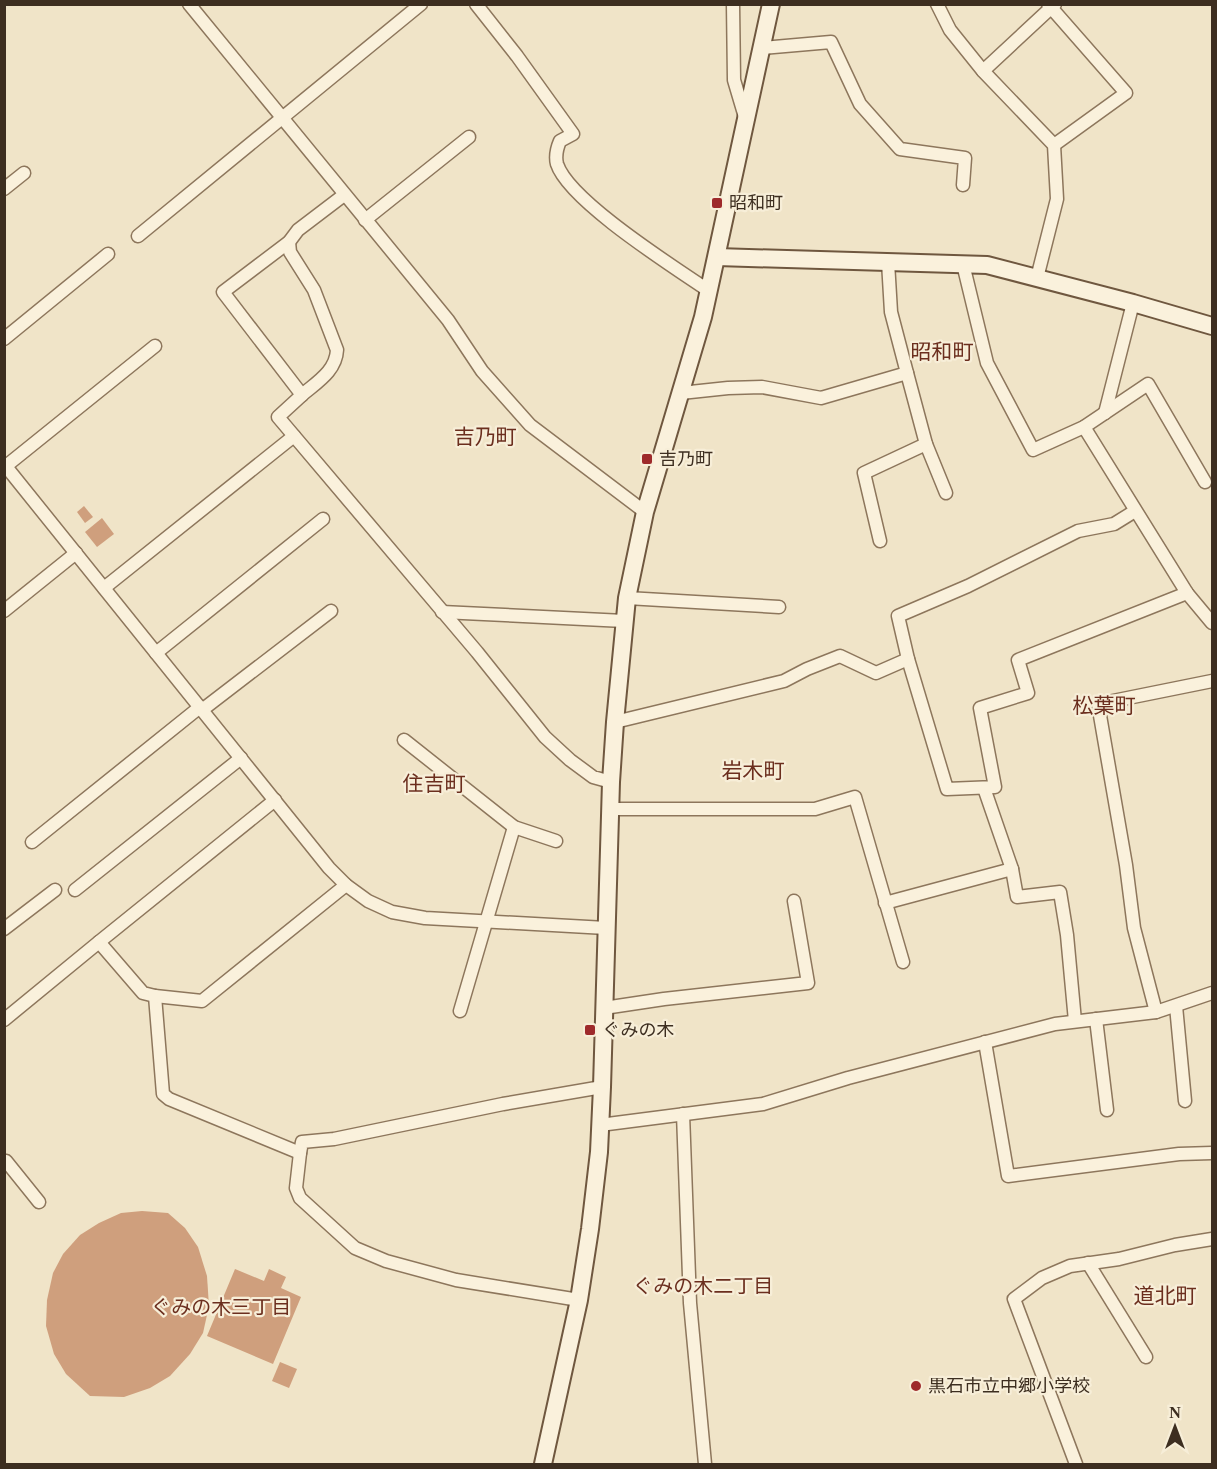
<svg xmlns="http://www.w3.org/2000/svg" width="1217" height="1469" font-family="'Times New Roman','Noto Sans JP',serif">
	<style>
		.building { fill: #cf9f7d }
		.lines { fill: none; stroke-linecap: round; stroke-linejoin: round }
		.street-casing { stroke: #8d765c; stroke-width: 15 }
		.secondary-casing { stroke: #6f573f; stroke-width: 20 }
		.street { stroke: #faf1dc; stroke-width: 12 }
		.secondary { stroke: #faf1dc; stroke-width: 16 }
		.poi-dot { fill: #9e2a2b; stroke: #f7eed8; stroke-width: 2 }
		.labels { text-anchor: middle; stroke-width: 4.5; stroke-linejoin: round; paint-order: stroke }
		.poi-label { font-size: 18px; fill: #3d2e20; stroke: #f7eed8; text-anchor: start }
		.neighbourhood-label { font-size: 20px; fill: #6b2e1e; stroke: #f7eed8 }
		.quarter-label { font-size: 21px; fill: #6b2e1e; stroke: #f7eed8 }
	</style>
	<rect width="100%" height="100%" fill="#f0e4c8"/>
	<g class="building">
		<polygon points="84,506 93,517 85,523 77,512"/>
		<polygon points="102,518 114,534 97,547 85,532"/>
		<polygon points="142,1211 168,1213 185,1228 198,1247 207,1276 209,1306 203,1333 190,1354 170,1376 150,1388 124,1397 90,1396 66,1374 54,1354 46,1326 47,1300 53,1273 63,1254 80,1235 99,1223 121,1213"/>
		<polygon points="235,1269 264,1281 269,1269 286,1277 281,1288 301,1297 273,1364 207,1336"/>
		<polygon points="280,1362 297,1369 289,1388 272,1381"/>
	</g>
	<g class="lines">
		<g class="street-casing">
			<g id="street">
				<polyline points="189,4 448,320 482,371 530,425 645,512"/>
				<path d="M476,4L517,56L573,134L560,141C557,148 555,156 557,164C569,201 674,267 709,291"/>
				<polyline points="733,4 734,80 745,117"/>
				<polyline points="937,4 950,30 983,71 1054,145 1057,199 1037,278"/>
				<polyline points="1048,4 1126,93 1054,145"/>
				<polyline points="762,48 831,42 860,104 900,149 965,158 963,185"/>
				<polyline points="983,71 1055,4"/>
				<polyline points="4,189 24,173"/>
				<polyline points="344,195 298,230 289,242 223,292 302,395 278,417 477,652 545,737 570,760 593,777 611,782"/>
				<polyline points="365,220 469,137"/>
				<polyline points="138,236 421,4"/>
				<path d="M289,242L290,252L314,290L337,350C336,371 317,382 302,395"/>
				<polyline points="963,264 987,363 1033,450 1084,427 1148,384 1205,482"/>
				<polyline points="4,339 108,254"/>
				<polyline points="907,373 926,444 946,493"/>
				<polyline points="681,393 728,388 762,387 821,398 907,373 891,312 888,262"/>
				<polyline points="1105,413 1133,303"/>
				<polyline points="1084,427 1187,593 1212,623"/>
				<polyline points="4,464 329,868 346,885 368,901 392,912 425,918 606,928"/>
				<polyline points="6,466 155,346"/>
				<polyline points="880,541 864,473 926,444"/>
				<polyline points="104,588 294,436"/>
				<polyline points="627,598 779,607"/>
				<polyline points="4,611 76,553"/>
				<polyline points="442,612 624,621"/>
				<polyline points="156,653 323,519"/>
				<polyline points="908,659 947,789 995,787 980,708 1028,693 1018,660 1187,593"/>
				<polyline points="202,710 331,611"/>
				<polyline points="615,722 784,681 807,669 840,656 876,673 908,659 898,616 968,586 1078,531 1114,524 1135,511"/>
				<polyline points="404,740 514,827 556,841"/>
				<polyline points="984,788 1012,869 1017,897 1060,892 1067,935 1075,1021"/>
				<polyline points="610,809 815,809 855,797 903,962"/>
				<polyline points="32,842 200,707"/>
				<polyline points="75,890 241,758"/>
				<polyline points="885,903 1012,869"/>
				<polyline points="4,929 55,890"/>
				<polyline points="99,942 143,993 155,996 163,1094 169,1099 300,1153"/>
				<polyline points="155,996 202,1001 346,885"/>
				<polyline points="1176,1006 1185,1101"/>
				<polyline points="604,1008 664,999 808,983 794,901"/>
				<polyline points="460,1011 514,827"/>
				<polyline points="1156,1012 1134,928 1126,865 1098,704 1212,681"/>
				<polyline points="1096,1019 1107,1110"/>
				<polyline points="4,1020 99,942 275,800"/>
				<polyline points="985,1042 1008,1176 1179,1154 1212,1153"/>
				<polyline points="683,1114 690,1303 705,1464"/>
				<polyline points="600,1125 763,1104 848,1078 1055,1024 1156,1012 1212,993"/>
				<polyline points="6,1161 39,1202"/>
				<polyline points="1088,1263 1146,1357"/>
				<polyline points="579,1300 456,1280 386,1261 355,1248 300,1198 296,1188 300,1153 302,1142 334,1139 503,1104 602,1087"/>
				<polyline points="1076,1464 1014,1299 1042,1278 1070,1266 1119,1259 1175,1245 1212,1239"/>
			</g>
		</g>
		<g class="secondary-casing">
			<g id="secondary">
				<polyline points="717,257 987,265 1133,303 1212,326"/>
				<polyline points="543,1464 579,1300 590,1229 599,1152 602,1087 611,782 615,722 627,598 645,512 703,317 771,4"/>
			</g>
		</g>
		<use href="#street" class="street"/>
		<use href="#secondary" class="secondary"/>
	</g>
	<g class="poi-dot">
		<rect x="711" y="197" width="12" height="12" rx="3"/>
		<rect x="641" y="453" width="12" height="12" rx="3"/>
		<rect x="584" y="1024" width="12" height="12" rx="3"/>
		<circle cx="916" cy="1386" r="6"/>
	</g>
	<g class="labels">
		<g class="poi-label">
			<text x="729" y="209">昭和町</text>
			<text x="659" y="465">吉乃町</text>
			<text x="602" y="1036">ぐみの木</text>
			<text x="928" y="1392">黒石市立中郷小学校</text>
		</g>
		<g class="neighbourhood-label">
			<text x="703" y="1293">ぐみの木二丁目</text>
			<text x="221" y="1314">ぐみの木三丁目</text>
		</g>
		<g class="quarter-label">
			<text x="942" y="359">昭和町</text>
			<text x="485" y="444">吉乃町</text>
			<text x="1104" y="713">松葉町</text>
			<text x="753" y="778">岩木町</text>
			<text x="434" y="791">住吉町</text>
			<text x="1165" y="1303">道北町</text>
		</g>
	</g>
	<rect width="1217" height="1469" fill="none" stroke="#3d2e20" stroke-width="12"/>
	<g transform="translate(1175 1427)" stroke="#f7eed8" stroke-width="4.5" paint-order="stroke">
	<path d="M0-4.5L10 22L0 15L-10 22Z" fill="#3d2e20"/>
	<text y="-9" font-size="16" font-weight="bold" text-anchor="middle" fill="#3d2e20">N</text>
	</g>
</svg>
